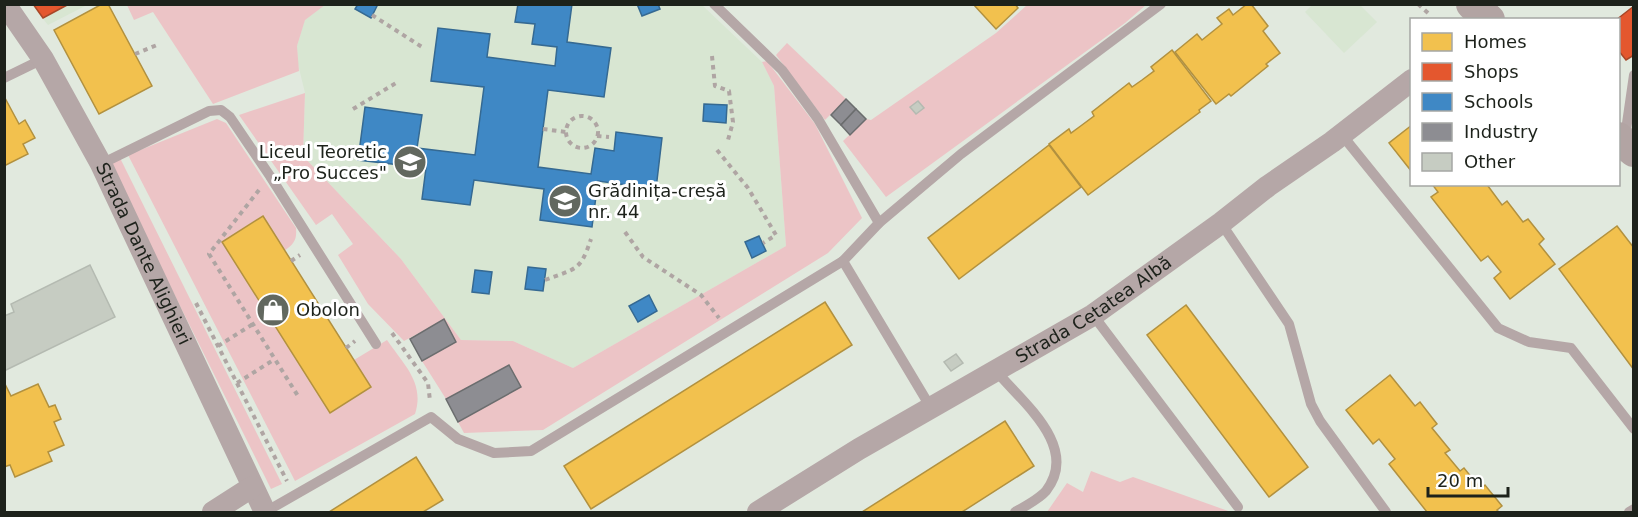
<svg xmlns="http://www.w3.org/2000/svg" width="1638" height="517" font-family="'DejaVu Sans',sans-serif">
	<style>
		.built { fill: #d8e6d2 }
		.green { fill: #ecc4c6 }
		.homes { fill: #f2c14e; stroke: #b2913f; stroke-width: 1.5 }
		.shops { fill: #e4572e; stroke: #a84728; stroke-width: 1.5 }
		.schools { fill: #3f88c5; stroke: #356992; stroke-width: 1.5 }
		.industry { fill: #8d8d92; stroke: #6b6d6e; stroke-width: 1.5 }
		.building { fill: #c6ccc2; stroke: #b4bab1; stroke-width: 1.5 }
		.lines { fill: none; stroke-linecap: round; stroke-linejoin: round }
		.path { stroke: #afa5a3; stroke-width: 4; stroke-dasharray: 4.5 4.5; stroke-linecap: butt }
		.service { stroke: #b5a7a7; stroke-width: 10 }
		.minor { stroke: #b5a7a7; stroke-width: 22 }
		.secondary { stroke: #b2a4a3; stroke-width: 32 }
		.labels { text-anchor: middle; stroke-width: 6; stroke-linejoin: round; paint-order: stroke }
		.poi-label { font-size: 18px; fill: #1d221b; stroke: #fff; text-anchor: start }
		.street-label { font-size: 18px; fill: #1d221b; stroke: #fff }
	</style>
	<rect width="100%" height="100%" fill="#e1e9de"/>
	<g class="built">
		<polygon points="32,5 87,5 48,25"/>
		<polygon points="325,5 702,5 762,62 774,86 786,246 573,368 513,341 461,340 401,259 303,156 305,93 298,64 297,46 305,19"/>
		<polygon points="1312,5 1360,5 1377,22 1344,53 1305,12"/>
	</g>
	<g class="green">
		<polygon points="127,5 325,5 305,20 297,46 299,71 213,104 153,12 134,20"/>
		<polygon points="1027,5 1146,5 1125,23 886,197 843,141 866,119 871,120 996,33"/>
		<polygon points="787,43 846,99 825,120 776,55"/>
		<polygon points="767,61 815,124 862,218 828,253 543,430 464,433 458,422 521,387 509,365 446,399 422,361 456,342 444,320 404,341 368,304 338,255 353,244 332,214 316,225 239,115 305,93 303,156 401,259 461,340 513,341 573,368 786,246 774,86 762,62"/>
		<path d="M217,119L226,123L296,228C297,240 294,244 284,251L262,216L222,242L330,413L371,387L354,360L387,340C404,365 425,383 415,414L295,481L128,155Z"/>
		<polygon points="120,158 282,484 271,489 109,163"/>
		<polygon points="1091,471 1120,482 1133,477 1231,512 1047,512 1067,483 1083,492"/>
	</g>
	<g class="homes">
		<polygon points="102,4 108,4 152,86 99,114 54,30"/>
		<polygon points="973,4 1015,4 1018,8 996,29"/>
		<polygon points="1247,4 1251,4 1268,26 1263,31 1280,53 1266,64 1268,66 1231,96 1229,94 1216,104 1175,52 1197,34 1202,40 1222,24 1217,18 1229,9 1233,15"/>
		<polygon points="1172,50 1211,101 1199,110 1200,112 1088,195 1049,144 1069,129 1071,133 1082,125 1094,116 1092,112 1129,83 1132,87 1142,80 1154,71 1151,67"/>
		<polygon points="5,98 19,124 25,120 35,138 23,144 28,154 4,166"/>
		<polygon points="1412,125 1412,172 1389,143"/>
		<polygon points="1049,145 1081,187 959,279 928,238"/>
		<polygon points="1432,184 1490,184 1488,186 1502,205 1507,201 1523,222 1528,219 1544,239 1539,244 1555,264 1510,299 1494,278 1501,272 1488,256 1481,261 1431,197 1438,192"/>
		<polygon points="263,216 371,387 330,413 222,242"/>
		<polygon points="1617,226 1634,248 1634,370 1559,269"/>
		<polygon points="825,302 852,345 591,509 564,466"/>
		<polygon points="1186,305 1308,467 1269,497 1147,335"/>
		<polygon points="1390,375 1415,406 1420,402 1437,424 1432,428 1450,450 1445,453 1460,471 1464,468 1481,489 1485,485 1502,506 1497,510 1499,512 1427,512 1389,464 1395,459 1379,439 1373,444 1346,410"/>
		<polygon points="4,382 11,396 38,384 49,407 55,405 61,419 54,422 64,445 48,452 52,461 15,477 10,465 4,467"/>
		<polygon points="1005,421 1034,466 962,512 862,512"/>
		<polygon points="416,457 443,500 423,512 329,512"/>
	</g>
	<g class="shops">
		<polygon points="33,4 69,4 43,18"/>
		<polygon points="1634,6 1634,55 1626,60 1618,50 1616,20"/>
	</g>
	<g class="schools">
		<polygon points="358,4 378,4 371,18 355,9"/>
		<polygon points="518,4 572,4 567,42 611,48 604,97 548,90 538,167 591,174 595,148 614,151 616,132 662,138 656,189 598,181 592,227 540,220 544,189 474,180 470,205 422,199 426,168 358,160 365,107 422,115 417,148 475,155 484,87 431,81 438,28 490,34 487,57 555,66 557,47 532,44 535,24 515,22"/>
		<polygon points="637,4 658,4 660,9 642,16"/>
		<polygon points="704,104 727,105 726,123 703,121"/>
		<polygon points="759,236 766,251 752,258 745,242"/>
		<polygon points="528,267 546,269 543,291 525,289"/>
		<polygon points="475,270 492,272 489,294 472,292"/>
		<polygon points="649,295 657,311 638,322 629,306"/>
	</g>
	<g class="industry">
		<polygon points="846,99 856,109 841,125 831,115"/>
		<polygon points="856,109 866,119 850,135 841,125"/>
		<polygon points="444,319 456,342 422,361 410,339"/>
		<polygon points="509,365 521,387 458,422 446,399"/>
	</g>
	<g class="building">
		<polygon points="918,101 924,108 916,114 910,107"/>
		<polygon points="90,265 115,317 4,371 4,316 14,312 11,304"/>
		<polygon points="956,354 963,363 951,371 944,362"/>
	</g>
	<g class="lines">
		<g class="path">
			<polyline points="1418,4 1429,14"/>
			<polyline points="372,15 422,47"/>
			<polyline points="135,54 157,45"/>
			<polyline points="712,56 715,86 729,91 733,122 728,140"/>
			<polyline points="353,109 396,83"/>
			<circle cx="582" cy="132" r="16"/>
			<polyline points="543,129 566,132"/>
			<polyline points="597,136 609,137"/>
			<polyline points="717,150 748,188 776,235 763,243"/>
			<polyline points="259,190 209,254 298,396"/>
			<polyline points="625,232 643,257 701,295 719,318"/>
			<polyline points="291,261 300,255"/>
			<path d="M545,280C576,268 580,272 591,239"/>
			<polyline points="196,303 287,481"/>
			<polyline points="392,333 428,383 430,401"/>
			<polyline points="218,346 253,324"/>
			<polyline points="346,348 355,341"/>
			<polyline points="237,383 275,359"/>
		</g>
		<g class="service">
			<polyline points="714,4 782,70 818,119 879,223"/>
			<polyline points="4,78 43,59"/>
			<polyline points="1342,135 1498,328 1529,342 1571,348 1634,429"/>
			<polyline points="1625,137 1634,75"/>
			<polyline points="101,164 209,111 221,110 230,117 270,176 376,344"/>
			<polyline points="1221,223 1289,324 1311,404 1320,421 1386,512"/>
			<polyline points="1093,315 1238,507"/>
			<path d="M997,372C1023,403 1080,447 1046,491C1039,499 1024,507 1015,512"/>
			<polyline points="931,408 843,261 879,223 961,154 1161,4"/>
			<polyline points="265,512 431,417 458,439 494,453 531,451 843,261"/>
			<polyline points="1629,512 1634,509"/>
		</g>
		<g class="minor">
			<path id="s1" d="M5,4L43,59L101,164L265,512"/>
			<polyline points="213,512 252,487"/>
			<path id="s2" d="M758,512L859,449L1093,315L1221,223L1268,186L1332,142L1412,80"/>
		</g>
		<g class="secondary">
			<polyline points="1472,4 1489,20"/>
			<polyline points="1618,138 1634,151"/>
		</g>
	</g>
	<defs>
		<g id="school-disc" transform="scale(1.725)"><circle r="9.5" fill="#62685f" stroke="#fff"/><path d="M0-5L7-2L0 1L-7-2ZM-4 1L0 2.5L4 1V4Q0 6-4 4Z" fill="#fff"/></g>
		<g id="shop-disc" transform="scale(1.725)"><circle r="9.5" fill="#62685f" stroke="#fff"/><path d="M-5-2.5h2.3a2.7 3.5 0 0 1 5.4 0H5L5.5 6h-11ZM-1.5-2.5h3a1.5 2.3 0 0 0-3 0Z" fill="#fff"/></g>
	</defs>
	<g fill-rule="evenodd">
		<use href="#school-disc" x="410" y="162"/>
		<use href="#school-disc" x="565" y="201"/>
		<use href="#shop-disc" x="273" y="310"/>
	</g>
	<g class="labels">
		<g class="poi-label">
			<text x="387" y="158" text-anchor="end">Liceul Teoretic<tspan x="387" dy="21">„Pro Succes"</tspan></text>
			<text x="588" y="197">Grădinița-creșă<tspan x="588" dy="21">nr. 44</tspan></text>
			<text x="296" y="316">Obolon</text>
		</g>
		<g class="street-label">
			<text dy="6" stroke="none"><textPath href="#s1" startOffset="286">Strada Dante Alighieri</textPath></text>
			<text dy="6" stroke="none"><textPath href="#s2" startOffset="392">Strada Cetatea Albă</textPath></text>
		</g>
	</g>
	<rect width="1638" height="517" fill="none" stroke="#1d221b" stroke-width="12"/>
	<rect x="1410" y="18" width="210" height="168" fill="#ffffff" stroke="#a5a7a4" stroke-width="1.5"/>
	<rect x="1422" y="33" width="30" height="18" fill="#f2c14e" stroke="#a5a7a4" stroke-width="1.5"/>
	<text x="1464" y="48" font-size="18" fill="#1d221b">Homes</text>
	<rect x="1422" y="63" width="30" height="18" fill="#e4572e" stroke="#a5a7a4" stroke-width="1.5"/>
	<text x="1464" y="78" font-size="18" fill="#1d221b">Shops</text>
	<rect x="1422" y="93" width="30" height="18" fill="#3f88c5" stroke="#a5a7a4" stroke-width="1.5"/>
	<text x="1464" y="108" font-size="18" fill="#1d221b">Schools</text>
	<rect x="1422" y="123" width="30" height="18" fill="#8d8d92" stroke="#a5a7a4" stroke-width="1.5"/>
	<text x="1464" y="138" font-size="18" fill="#1d221b">Industry</text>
	<rect x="1422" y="153" width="30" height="18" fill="#c6ccc2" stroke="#a5a7a4" stroke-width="1.5"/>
	<text x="1464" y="168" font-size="18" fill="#1d221b">Other</text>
	<path d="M1428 487v9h80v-9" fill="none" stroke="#1d221b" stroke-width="3"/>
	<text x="1437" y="487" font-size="18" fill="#1d221b" stroke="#ffffff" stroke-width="4.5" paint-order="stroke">20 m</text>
</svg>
